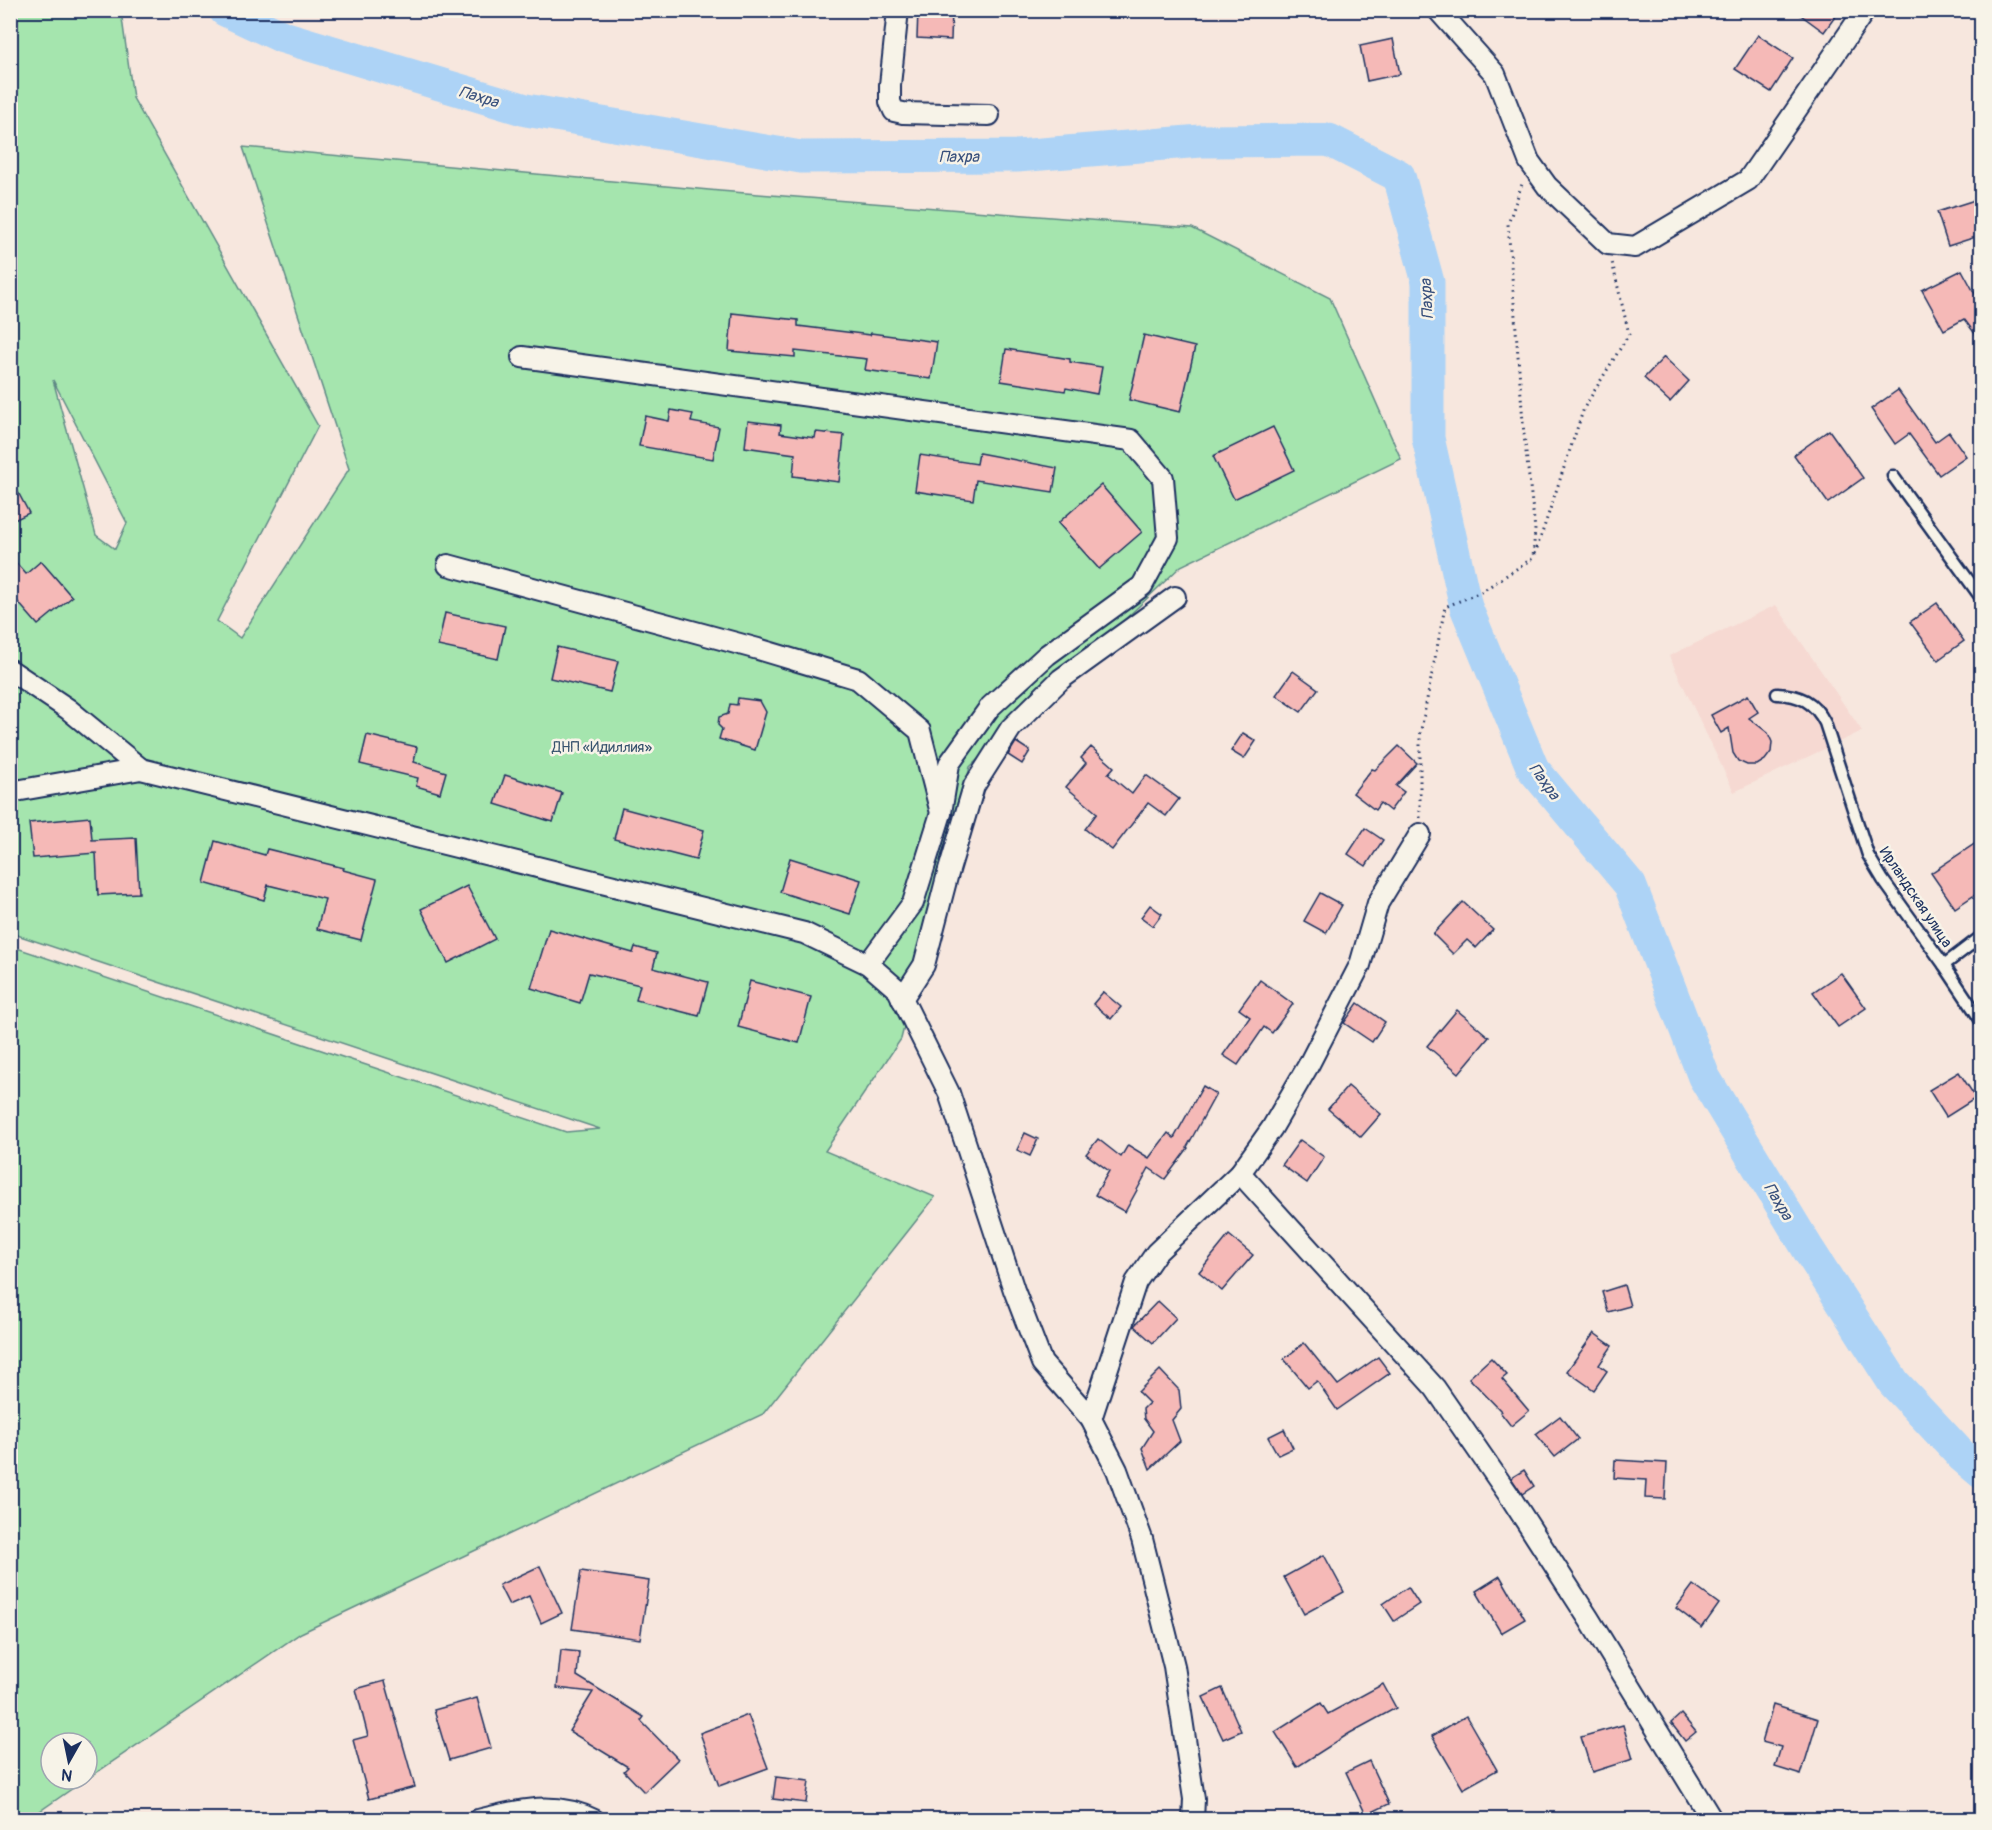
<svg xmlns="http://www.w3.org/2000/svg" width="1992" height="1830" font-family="Pangolin,sans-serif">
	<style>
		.built { fill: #f6d9d2 }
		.green { fill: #a5e5ae; stroke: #608a86; stroke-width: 1.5; fill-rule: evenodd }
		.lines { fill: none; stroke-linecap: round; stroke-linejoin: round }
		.river { stroke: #add3f6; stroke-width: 33 }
		.building { fill: #f5b9b7; stroke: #1b2f5e; stroke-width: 1.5 }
		.service-casing { stroke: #1b2f5e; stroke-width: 15 }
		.minor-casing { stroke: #1b2f5e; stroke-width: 24 }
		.path { stroke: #1b2f5e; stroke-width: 3; stroke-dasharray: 1.5 4.5; stroke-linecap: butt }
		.service { stroke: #f7f3e8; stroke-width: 10 }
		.minor { stroke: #f7f3e8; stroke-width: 20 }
		.labels { text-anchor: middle; stroke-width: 5; stroke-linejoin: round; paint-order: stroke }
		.park-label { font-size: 15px; fill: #37536e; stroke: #f7f3e8 }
		.street-label { font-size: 15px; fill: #1b2f5e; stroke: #f7f3e8 }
		.water-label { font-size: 16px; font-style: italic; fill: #38507c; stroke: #f7f3e8 }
	</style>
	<rect width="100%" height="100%" fill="#f7e7de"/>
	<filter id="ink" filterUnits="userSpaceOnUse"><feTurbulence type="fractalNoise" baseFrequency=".0167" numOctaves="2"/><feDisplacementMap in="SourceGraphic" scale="12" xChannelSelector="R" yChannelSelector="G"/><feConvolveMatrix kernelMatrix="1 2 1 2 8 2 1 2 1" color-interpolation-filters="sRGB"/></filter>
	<g filter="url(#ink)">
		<polygon class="built" points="1776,605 1862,731 1734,792 1669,656"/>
		<path class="green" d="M11,11H121L133,98L318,426L217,621L240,638L349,469L243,147L720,191L1192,228L1330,298L1401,459L1181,566L970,767L901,1039L825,1151L935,1197L763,1414L301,1633L87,1779V1743H51V1779H86L27,1820L10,1819L11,946L566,1132L600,1129L11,933ZM53,380L127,523L115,549L96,535Z"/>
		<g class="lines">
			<polyline class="river" points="225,10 283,37 526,110 801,157 1017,156 1201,141 1329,140 1399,176 1428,282 1428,438 1466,607 1533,769 1630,885 1704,1077 1808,1249 1894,1383 1963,1457 1982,1473"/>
		</g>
		<g class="building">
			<polygon points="918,10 952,10 951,40 917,38"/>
			<polygon points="1794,10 1840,10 1824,32"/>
			<polygon points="1758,35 1793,58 1771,92 1735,69"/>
			<polygon points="1393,39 1400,74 1367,81 1360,46"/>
			<polygon points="1978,199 1982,211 1982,235 1948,246 1937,212"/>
			<polygon points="1962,270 1982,307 1982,343 1964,319 1944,330 1922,290"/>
			<polygon points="732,313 798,320 798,326 870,335 871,333 937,342 931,379 865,370 867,359 795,351 795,357 729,351"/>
			<polygon points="1144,335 1195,347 1180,412 1129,400"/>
			<polygon points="1006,349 1070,359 1070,362 1102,367 1097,394 1066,388 1065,391 1001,381"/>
			<polygon points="1664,357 1689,381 1670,402 1644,378"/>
			<polygon points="1898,390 1935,442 1949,432 1966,456 1939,475 1909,434 1895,444 1871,409"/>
			<polygon points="671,410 693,414 691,422 719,427 713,459 639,446 645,416 669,421"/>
			<polygon points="748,421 781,425 780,433 815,438 816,432 844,435 839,482 793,476 795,454 745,447"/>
			<polygon points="1273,427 1294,470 1234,499 1213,456"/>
			<polygon points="1829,430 1863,478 1828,503 1794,455"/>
			<polygon points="979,453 1057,468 1053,492 976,480 973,500 915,491 920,455 977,464"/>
			<polygon points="10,477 29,513 10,522"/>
			<polygon points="1101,485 1142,532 1099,569 1058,523"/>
			<polygon points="10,556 26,574 41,561 72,597 38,625 10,593"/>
			<polygon points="1937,603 1964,641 1938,660 1910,622"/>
			<polygon points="445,613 505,626 498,659 438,646"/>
			<polygon points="557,647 618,661 610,692 550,678"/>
			<polygon points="1293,671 1318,689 1301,712 1276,695"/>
			<polygon points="1748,695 1758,712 1749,718 1768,733 1772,742 1771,752 1765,760 1757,765 1747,765 1738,761 1733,753 1729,728 1721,733 1711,715"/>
			<polygon points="738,698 760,701 766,712 755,750 719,739 722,729 718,725 719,717 728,714 730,704 737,705"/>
			<polygon points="1243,733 1256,741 1244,759 1231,751"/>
			<polygon points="367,735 417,747 414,762 446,772 440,793 416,786 418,778 360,764"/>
			<polygon points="1016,742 1030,751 1022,764 1008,755"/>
			<polygon points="1399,746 1417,763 1396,786 1404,792 1390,811 1380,803 1375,810 1353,793 1372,769 1375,770"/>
			<polygon points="1091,747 1114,767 1108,774 1132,794 1146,775 1179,799 1166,816 1148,803 1112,850 1085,829 1097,813 1066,787 1086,763 1081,758"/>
			<polygon points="505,775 562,793 553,822 495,804"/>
			<polygon points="622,808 704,830 696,860 614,839"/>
			<polygon points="90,817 92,840 136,838 139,893 98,895 96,853 33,858 29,823"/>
			<polygon points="1365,828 1383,840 1366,866 1348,854"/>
			<polygon points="1982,839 1982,890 1955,908 1931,873"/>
			<polygon points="215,841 265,855 267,849 344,868 343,870 377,879 361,940 317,929 325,899 268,885 264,900 204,883"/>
			<polygon points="790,858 861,880 850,914 780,892"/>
			<polygon points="467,886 495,939 448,963 421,909"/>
			<polygon points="1320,893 1342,905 1326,933 1304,921"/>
			<polygon points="1463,902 1493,930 1476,948 1467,940 1453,954 1433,934"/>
			<polygon points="1150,905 1162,914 1153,926 1141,917"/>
			<polygon points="549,929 633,953 635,947 657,953 653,968 708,982 699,1016 636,1000 640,985 589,973 580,1003 531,988"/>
			<polygon points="1841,973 1866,1008 1838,1027 1813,992"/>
			<polygon points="1260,980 1293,1004 1272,1033 1264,1027 1238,1065 1223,1055 1250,1017 1239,1009"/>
			<polygon points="750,981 811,997 799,1043 738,1027"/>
			<polygon points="1103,992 1121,1007 1111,1019 1093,1004"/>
			<polygon points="1358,1003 1385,1022 1372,1042 1344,1023"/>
			<polygon points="1457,1010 1489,1037 1459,1073 1427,1046"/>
			<polygon points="1959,1072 1976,1098 1946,1117 1929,1090"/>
			<polygon points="1203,1086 1216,1094 1187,1147 1188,1148 1165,1179 1149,1168 1125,1212 1095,1195 1109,1171 1086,1154 1098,1139 1121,1157 1128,1145 1149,1158 1168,1133 1174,1138"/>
			<polygon points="1348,1086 1381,1114 1361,1137 1328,1109"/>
			<polygon points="1025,1133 1038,1139 1030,1156 1017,1150"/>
			<polygon points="1300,1140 1324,1157 1307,1183 1282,1165"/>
			<polygon points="1229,1235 1253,1255 1222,1291 1199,1272"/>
			<polygon points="1624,1285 1630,1306 1608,1312 1602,1292"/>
			<polygon points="1158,1301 1176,1318 1153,1343 1134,1326"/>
			<polygon points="1594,1333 1612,1346 1599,1365 1607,1371 1594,1390 1567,1371"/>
			<polygon points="1304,1343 1338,1385 1378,1357 1390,1373 1337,1410 1317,1381 1308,1388 1284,1359"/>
			<polygon points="1491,1358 1507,1375 1502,1379 1529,1411 1511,1426 1500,1412 1501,1411 1469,1378"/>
			<polygon points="1160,1370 1179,1390 1181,1409 1172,1420 1180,1441 1150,1469 1142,1448 1153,1431 1144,1419 1143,1409 1149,1403 1138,1392"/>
			<polygon points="1560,1416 1578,1439 1555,1457 1536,1434"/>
			<polygon points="1284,1429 1293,1448 1278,1455 1268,1437"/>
			<polygon points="1615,1460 1667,1463 1665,1499 1645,1498 1646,1480 1614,1478"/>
			<polygon points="1524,1470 1534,1486 1522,1494 1511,1478"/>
			<polygon points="1324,1555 1344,1592 1304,1614 1284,1577"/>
			<polygon points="540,1566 562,1613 541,1623 529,1596 509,1605 499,1585"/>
			<polygon points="581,1571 649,1581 640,1639 572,1629"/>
			<polygon points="1500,1576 1525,1619 1501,1633 1476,1591"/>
			<polygon points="1693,1585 1719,1604 1702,1628 1676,1608"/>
			<polygon points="1408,1587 1419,1604 1394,1621 1383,1604"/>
			<polygon points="561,1650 579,1652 577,1676 644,1717 641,1721 678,1759 644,1792 624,1771 628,1767 569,1731 593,1692 557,1688"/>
			<polygon points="385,1681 415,1787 369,1799 353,1740 368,1736 356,1689"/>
			<polygon points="1383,1684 1396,1708 1350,1733 1297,1767 1275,1732 1321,1703 1328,1714"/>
			<polygon points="1222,1688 1241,1731 1223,1739 1203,1697"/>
			<polygon points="477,1698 491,1748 449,1760 434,1710"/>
			<polygon points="1773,1705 1818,1719 1801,1775 1775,1767 1781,1747 1762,1742"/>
			<polygon points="1681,1714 1696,1732 1685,1741 1671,1723"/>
			<polygon points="748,1715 768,1768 719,1786 700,1733"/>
			<polygon points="1466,1716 1497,1770 1463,1789 1432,1736"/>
			<polygon points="1623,1725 1633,1759 1592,1772 1581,1737"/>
			<polygon points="1369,1761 1389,1804 1366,1815 1346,1772"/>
			<polygon points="776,1777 809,1781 806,1803 773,1799"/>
		</g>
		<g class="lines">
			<g class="service-casing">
				<g id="service">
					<polyline points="1893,476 1982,599"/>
					<path d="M1777,694C1800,695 1814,701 1825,723L1868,855L1883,880L1944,965L1982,1022"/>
					<polyline points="1944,965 1982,936"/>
				</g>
			</g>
			<g class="minor-casing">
				<g id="minor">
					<polyline points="898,10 890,85 890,102 894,111 903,113 989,115"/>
					<polyline points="1438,10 1495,74 1529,161 1547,186 1608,244 1635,247 1748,180 1865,10"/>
					<polyline points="522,357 1131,440 1163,478 1168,538 1142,586 1047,655 990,707 949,764 941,813"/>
					<polyline points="448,565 758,649 858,679 920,731 941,813 913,903 868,964"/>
					<polyline points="10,670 68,709 141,769"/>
					<polyline points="10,792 141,769 804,933 868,964 898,990 949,1093 1014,1290 1042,1363 1091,1419 1117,1470 1142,1539 1174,1666 1194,1799 1193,1820"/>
					<polyline points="902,999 924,965 947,877 974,786 1011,728 1061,679 1175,597"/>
					<polyline points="1240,1173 1435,1388 1511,1498 1589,1619 1712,1820"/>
					<polyline points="1091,1419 1136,1282 1156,1253 1240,1173 1272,1128 1308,1066 1360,965 1378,903 1420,834"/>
					<path d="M478,1820C518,1810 555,1800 594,1820"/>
				</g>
			</g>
			<g class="path">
				<polyline points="1535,554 1584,408 1629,334 1612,262"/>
				<polyline points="1420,818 1420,735 1445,607 1481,592 1533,558 1535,529 1524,435 1508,224 1522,184"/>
			</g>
			<use href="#service" class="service"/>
			<use href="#minor" class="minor"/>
		</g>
	</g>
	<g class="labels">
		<g class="park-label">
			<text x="602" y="752">ДНП «Идиллия»</text>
		</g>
		<g class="street-label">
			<text transform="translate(1916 897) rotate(56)" y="5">Ирландская улица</text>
		</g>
		<g class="water-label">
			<text transform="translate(479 96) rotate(17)" y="6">Пахра</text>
			<text x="959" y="162">Пахра</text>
			<text transform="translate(1426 299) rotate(-93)" y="6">Пахра</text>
			<text transform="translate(1545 781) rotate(54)" y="6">Пахра</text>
			<text transform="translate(1779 1201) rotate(59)" y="6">Пахра</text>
		</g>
	</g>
	<rect width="1992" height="1830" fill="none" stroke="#f7f3e8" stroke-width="36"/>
	<rect x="18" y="18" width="1956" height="1794" fill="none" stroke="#1b2f5e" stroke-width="2" filter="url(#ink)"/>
	<g transform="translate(69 1761) rotate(189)"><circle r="28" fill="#f7f3e8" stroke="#9fa5b1" stroke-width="1.5"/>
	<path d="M0-4.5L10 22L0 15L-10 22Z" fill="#1b2f5e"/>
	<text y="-9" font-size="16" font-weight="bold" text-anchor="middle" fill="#1b2f5e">N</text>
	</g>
</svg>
